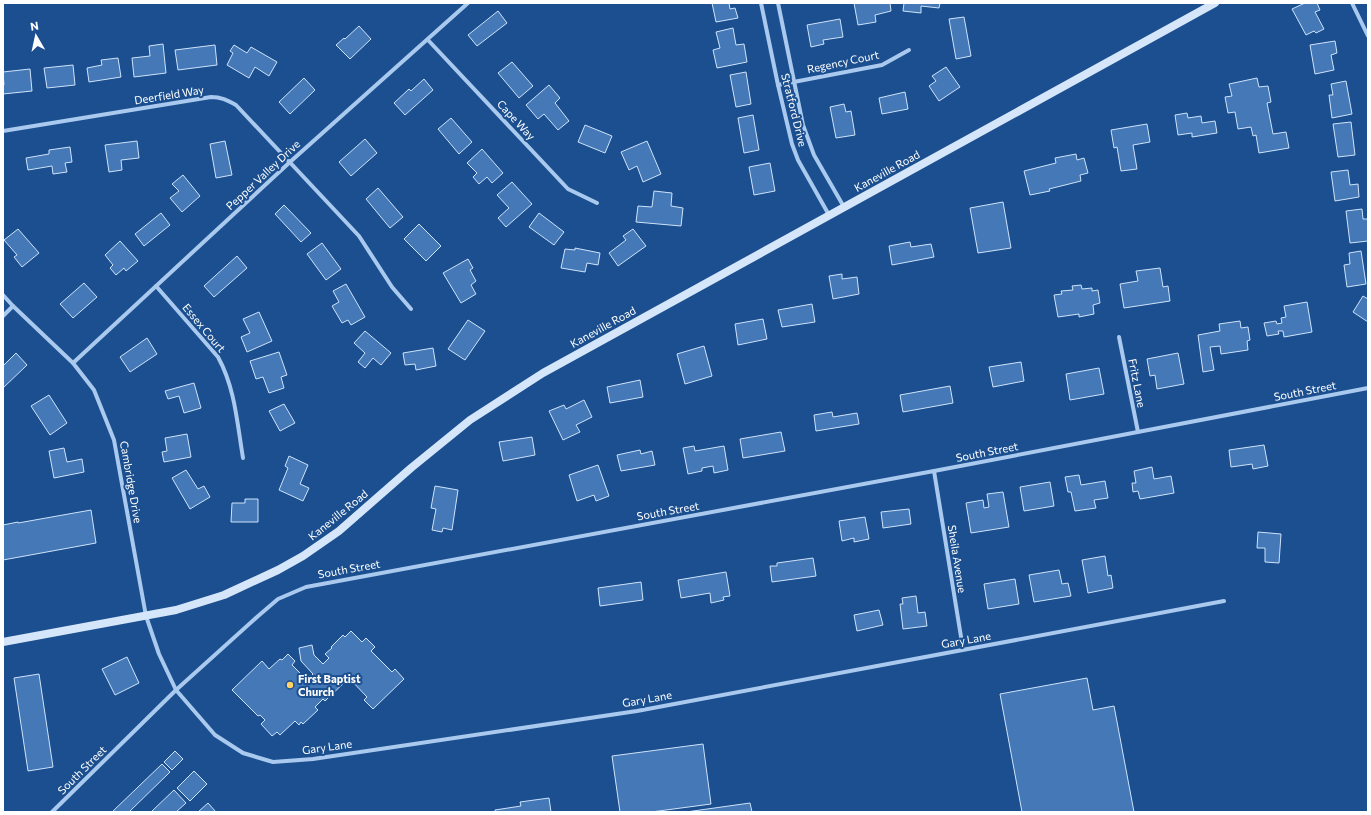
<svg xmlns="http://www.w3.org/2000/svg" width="1371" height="815" font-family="Commissioner,sans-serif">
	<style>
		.building { fill: #4478b7; stroke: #cfe3fa }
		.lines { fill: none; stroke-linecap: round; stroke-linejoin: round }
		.street { stroke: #a9c9ee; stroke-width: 4 }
		.secondary { stroke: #d6e6fa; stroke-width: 8 }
		.poi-dot { fill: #ffd166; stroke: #1b4f8f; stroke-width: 1.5 }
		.labels { text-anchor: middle; stroke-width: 4; stroke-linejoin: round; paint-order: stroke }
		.street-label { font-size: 11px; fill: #fff; stroke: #1b4f8f }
		.poi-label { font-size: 11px; font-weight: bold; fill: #fff; stroke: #1b4f8f; text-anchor: start }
	</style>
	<rect width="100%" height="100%" fill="#1b4f8f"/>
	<g class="building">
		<polygon points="712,3 729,3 730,9 735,8 738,18 716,22"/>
		<polygon points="854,3 890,3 891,11 875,15 876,22 858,25"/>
		<polygon points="904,3 940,3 939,8 921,6 921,13 903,11"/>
		<polygon points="1305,3 1317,3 1320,10 1315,12 1324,29 1316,33 1314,31 1306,35 1292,9"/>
		<polygon points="498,11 507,23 477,46 468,35"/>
		<polygon points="964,17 971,56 956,59 949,19"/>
		<polygon points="840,19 843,37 823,40 824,44 811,47 807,25"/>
		<polygon points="359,26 371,39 350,59 336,45 344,38 345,39"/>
		<polygon points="733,28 736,45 744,44 747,62 717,68 713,50 720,48 716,32"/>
		<polygon points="1335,41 1337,53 1331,55 1334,70 1315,74 1310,45"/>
		<polygon points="163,44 166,73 134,77 132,58 150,56 149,46"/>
		<polygon points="215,45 217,65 178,70 175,50"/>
		<polygon points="234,45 247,53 251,47 277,62 269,76 255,67 249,78 227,65 233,53 230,51"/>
		<polygon points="118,58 121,77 89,82 87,68 102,65 101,60"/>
		<polygon points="512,62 533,86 519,98 498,73"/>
		<polygon points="73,65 75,85 47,88 44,68"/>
		<polygon points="946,67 960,87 939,101 929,86 936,81 932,76"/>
		<polygon points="30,69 32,91 3,94 3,85 4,85 3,72"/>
		<polygon points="746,72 751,104 736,107 730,75"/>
		<polygon points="304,78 315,90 290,114 279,102"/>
		<polygon points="1257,78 1259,87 1268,86 1271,102 1267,103 1273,134 1286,132 1289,148 1259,153 1256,135 1253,136 1251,127 1238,129 1235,112 1228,113 1225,97 1232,96 1229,84"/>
		<polygon points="424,79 433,90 405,115 394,103 409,89 411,91"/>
		<polygon points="1346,81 1352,114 1332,118 1329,95 1333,95 1331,84"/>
		<polygon points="549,85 560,98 555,103 569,121 558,130 544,114 538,119 526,105"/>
		<polygon points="905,92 908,109 882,114 879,98"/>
		<polygon points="844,104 846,112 851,111 855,135 836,138 830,107"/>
		<polygon points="1187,113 1188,118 1201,116 1202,123 1215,121 1217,133 1192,137 1192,133 1178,135 1175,115"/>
		<polygon points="753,115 759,150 744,153 738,118"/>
		<polygon points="451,118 472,142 459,154 438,129"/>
		<polygon points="1351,122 1355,155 1338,157 1333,124"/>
		<polygon points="1147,124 1150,142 1133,145 1137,169 1121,171 1117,147 1114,148 1111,130"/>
		<polygon points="585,125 612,136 605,153 578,142"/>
		<polygon points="365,139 377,153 351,176 339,162"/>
		<polygon points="137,141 139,158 121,160 122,170 109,172 105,145"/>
		<polygon points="225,141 232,175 216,178 210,144"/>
		<polygon points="647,141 661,174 643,182 637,166 629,170 621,152"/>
		<polygon points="70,147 72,162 65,163 67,172 53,174 52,166 28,170 26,158 49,154 49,150"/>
		<polygon points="482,149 503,173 492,183 487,177 479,184 473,177 477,173 467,163"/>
		<polygon points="1076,154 1077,160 1084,158 1088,173 1080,175 1081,181 1049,189 1050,191 1030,195 1024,171 1056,163 1055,158"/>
		<polygon points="770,163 775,191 754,195 749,167"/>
		<polygon points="1348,170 1350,185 1358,184 1359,197 1335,201 1331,172"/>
		<polygon points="183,175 200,196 182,212 170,198 179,191 172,184"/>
		<polygon points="512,182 532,204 506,227 498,218 509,208 497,195"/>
		<polygon points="378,188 403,217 390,228 366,199"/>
		<polygon points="654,191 672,193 671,206 683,208 681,226 636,222 638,206 652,207"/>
		<polygon points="1003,202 1011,248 978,253 970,208"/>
		<polygon points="284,205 311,233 301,242 275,214"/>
		<polygon points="1362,209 1363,219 1368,219 1368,241 1350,243 1346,211"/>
		<polygon points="161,213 170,225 144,246 135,234"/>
		<polygon points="539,213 564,232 554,245 529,227"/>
		<polygon points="419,224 441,246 426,261 404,239"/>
		<polygon points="18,229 39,253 22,267 14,257 17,255 4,240"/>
		<polygon points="633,229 646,246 618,266 609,253 626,240 623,236"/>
		<polygon points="120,241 138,261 126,271 124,268 116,275 110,268 113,265 105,255"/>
		<polygon points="910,242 911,247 931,244 934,257 892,265 889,246"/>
		<polygon points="322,243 341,269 326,280 307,254"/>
		<polygon points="575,248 600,253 598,265 587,263 585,272 561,268 565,249 575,250"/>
		<polygon points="1361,251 1366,284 1347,287 1344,265 1350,264 1349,253"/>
		<polygon points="237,256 247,268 214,297 204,286"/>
		<polygon points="468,259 473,268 470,270 476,281 471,285 476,294 461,303 443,273"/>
		<polygon points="1160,268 1163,287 1168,286 1170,301 1124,308 1120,284 1138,281 1136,271"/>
		<polygon points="842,274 842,279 857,277 859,294 833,299 829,276"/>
		<polygon points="84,283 97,297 73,318 60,304"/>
		<polygon points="346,284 365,317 351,325 348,320 342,323 332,306 339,302 333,291"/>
		<polygon points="1081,285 1082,289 1092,288 1092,291 1098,290 1100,303 1093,305 1094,314 1079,317 1079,314 1058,317 1054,295 1062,294 1061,291 1073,290 1072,286"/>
		<polygon points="1363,296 1368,299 1368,322 1353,312"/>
		<polygon points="1307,302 1312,332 1284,337 1283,331 1278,331 1279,334 1267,336 1264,323 1276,321 1277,324 1282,323 1281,318 1286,317 1284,306"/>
		<polygon points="812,304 815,322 782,327 778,310"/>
		<polygon points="259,312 272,341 247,352 241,337 250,333 243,319"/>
		<polygon points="763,319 767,339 738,345 735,324"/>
		<polygon points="468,320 485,331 465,360 448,349"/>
		<polygon points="1240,321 1241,328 1248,327 1250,340 1247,341 1248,350 1221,354 1220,346 1210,347 1214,370 1203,372 1198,335 1220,331 1219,324"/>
		<polygon points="365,331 391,353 381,365 373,358 365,368 358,362 365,353 354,343"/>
		<polygon points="147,338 157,354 130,372 120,357"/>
		<polygon points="704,346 712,376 685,384 677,354"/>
		<polygon points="433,348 436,366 416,370 415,364 405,365 403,353"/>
		<polygon points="279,352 287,375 281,377 284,388 269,393 263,377 256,379 250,361"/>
		<polygon points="16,353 27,365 3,388 3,366"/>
		<polygon points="1178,353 1184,384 1157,389 1155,375 1150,376 1147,359"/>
		<polygon points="1021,362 1024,381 993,387 989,367"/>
		<polygon points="1099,368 1104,394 1070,400 1066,374"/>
		<polygon points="640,380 643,397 610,403 607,387"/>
		<polygon points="194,383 201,408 184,413 179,396 168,399 165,391"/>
		<polygon points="950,386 953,403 903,412 900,395"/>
		<polygon points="49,395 67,423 50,435 31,406"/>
		<polygon points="584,400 592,417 576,425 580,432 563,440 549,411 564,405 566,409"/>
		<polygon points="284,404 295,423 280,431 269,411"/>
		<polygon points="832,412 833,417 857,413 859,424 816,431 814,415"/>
		<polygon points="781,432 785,451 743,458 740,439"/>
		<polygon points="187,434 191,457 164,462 162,452 167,451 165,438"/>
		<polygon points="532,437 535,455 503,461 499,442"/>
		<polygon points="1264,445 1268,466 1253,469 1252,464 1231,467 1229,450"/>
		<polygon points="694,446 695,451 724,446 728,470 714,473 713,466 702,468 702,471 688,474 683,448"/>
		<polygon points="64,448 67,462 82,459 84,472 54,478 49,451"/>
		<polygon points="640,450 641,454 652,451 655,465 621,471 617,455"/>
		<polygon points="289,456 308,465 300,484 309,488 303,501 279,490 288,468 285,466"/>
		<polygon points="598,465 609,496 596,501 594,495 577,501 569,475"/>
		<polygon points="1152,467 1154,479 1171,476 1174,493 1140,499 1138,491 1133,492 1132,483 1136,483 1134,471"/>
		<polygon points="186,470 198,489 204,486 210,497 190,509 172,478"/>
		<polygon points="1079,475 1081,485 1105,481 1108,498 1094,500 1096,508 1075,511 1071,492 1068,492 1065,477"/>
		<polygon points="1050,482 1054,506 1024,511 1020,487"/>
		<polygon points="435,486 458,490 452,530 443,528 442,532 432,530 436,509 431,508"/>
		<polygon points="1003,492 1009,527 971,533 966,503 983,500 984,508 989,507 987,494"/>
		<polygon points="245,499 258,499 258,522 231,522 232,503 245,503"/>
		<polygon points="909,509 911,524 883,528 881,512"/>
		<polygon points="91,510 96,543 3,560 3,525 18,522 18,523"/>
		<polygon points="865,517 869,539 854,542 854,538 842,541 839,521"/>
		<polygon points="1258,532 1281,534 1279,563 1265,562 1265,548 1257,548"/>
		<polygon points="1105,556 1108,576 1111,575 1113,588 1088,593 1082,560"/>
		<polygon points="813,558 816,576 772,582 770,566 777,566 777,563"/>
		<polygon points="1059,570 1062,584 1068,583 1071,596 1034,602 1029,575"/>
		<polygon points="726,572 730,596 723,597 724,600 711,603 710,593 681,598 678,580"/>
		<polygon points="1015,579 1019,604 988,609 984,584"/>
		<polygon points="641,582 643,600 600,606 598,588"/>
		<polygon points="916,596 918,613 925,612 927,626 903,629 900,604 903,604 902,598"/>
		<polygon points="879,610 883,625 857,631 854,615"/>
		<polygon points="351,631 362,642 366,638 375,647 371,651 392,672 395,669 404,679 373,709 364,700 367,697 349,678 325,701 323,699 315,707 318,710 303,724 301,722 299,725 295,721 280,735 277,732 272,736 261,724 265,720 260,715 258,716 232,690 262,661 269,669 280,659 282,660 288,654 295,661 292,665 307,680 313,674 301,661 299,648 312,645 314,655 323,664 329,658 325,654 332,648 331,647 343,635 345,637"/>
		<polygon points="127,657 139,683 115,695 102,669"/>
		<polygon points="39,674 53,767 28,771 14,678"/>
		<polygon points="1087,678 1093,710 1114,706 1134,812 1022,812 1000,694"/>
		<polygon points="703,744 711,804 651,812 620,812 612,756"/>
		<polygon points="175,751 183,759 172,770 164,762"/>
		<polygon points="162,764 170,772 129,812 112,812"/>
		<polygon points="194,771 207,784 190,801 177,788"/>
		<polygon points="174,790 186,803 176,812 151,812"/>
		<polygon points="549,798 551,812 495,812 495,810 521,806 520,802"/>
		<polygon points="208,803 216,812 198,812"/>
		<polygon points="750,803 752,812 686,812"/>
	</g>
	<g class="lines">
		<g class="street">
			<polyline points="761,3 778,85 792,144 798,160 829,215"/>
			<polyline points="778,3 803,125 814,155 844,207"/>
			<polyline points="1352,3 1368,36"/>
			<polyline points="428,40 568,189 597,203"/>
			<polyline points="778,85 882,65 909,50"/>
			<path d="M3,131L211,97C221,97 227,100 236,105L359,236L392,287L411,309"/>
			<path d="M156,286L218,357C235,388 237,422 243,458"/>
			<polyline points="3,295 13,306 73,363 94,390 114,440 146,616 159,654 176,690 215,735 243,753 273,762 313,759 637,711 1224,601"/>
			<polyline points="3,316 13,306"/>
			<polyline points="1119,337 1138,432"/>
			<polyline points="73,363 290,162 468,3"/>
			<polyline points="934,471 963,649"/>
			<polyline points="52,812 176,690 257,617 278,599 306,587 934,471 1368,388"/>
		</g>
		<polyline class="secondary" points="3,642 176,610 224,595 278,570 303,556 339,531 411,468 470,420 543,373 1215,3"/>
	</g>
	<circle class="poi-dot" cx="290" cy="685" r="4"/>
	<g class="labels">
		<g class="street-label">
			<text transform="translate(843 62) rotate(-12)" y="4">Regency Court</text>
			<text transform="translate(169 95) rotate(-9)" y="4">Deerfield Way</text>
			<text transform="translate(794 110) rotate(76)" y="4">Stratford Drive</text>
			<text transform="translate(516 120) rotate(47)" y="4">Cape Way</text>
			<text transform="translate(887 171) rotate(-29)" y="4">Kaneville Road</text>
			<text transform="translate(263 175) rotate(-43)" y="4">Pepper Valley Drive</text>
			<text transform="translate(603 327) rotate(-29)" y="4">Kaneville Road</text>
			<text transform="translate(204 328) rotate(50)" y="4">Essex Court</text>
			<text transform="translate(1137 383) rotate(79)" y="4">Fritz Lane</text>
			<text transform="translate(1305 391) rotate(-11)" y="4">South Street</text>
			<text transform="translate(987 452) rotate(-11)" y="4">South Street</text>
			<text transform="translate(131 482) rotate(80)" y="4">Cambridge Drive</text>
			<text transform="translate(668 511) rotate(-10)" y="4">South Street</text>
			<text transform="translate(338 515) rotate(-39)" y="4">Kaneville Road</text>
			<text transform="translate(957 559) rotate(81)" y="4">Sheila Avenue</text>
			<text transform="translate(349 569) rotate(-10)" y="4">South Street</text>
			<text transform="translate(966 640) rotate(-10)" y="4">Gary Lane</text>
			<text transform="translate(647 699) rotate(-10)" y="4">Gary Lane</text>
			<text transform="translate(327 747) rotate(-8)" y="4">Gary Lane</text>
			<text transform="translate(82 770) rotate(-45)" y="4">South Street</text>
		</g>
		<g class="poi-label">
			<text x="298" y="683">First Baptist<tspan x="298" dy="13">Church</tspan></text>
		</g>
	</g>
	<rect width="1371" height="815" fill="none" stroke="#ffffff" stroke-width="8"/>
	<g transform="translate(36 36) rotate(351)" stroke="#1b4f8f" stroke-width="3" paint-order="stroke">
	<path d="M0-3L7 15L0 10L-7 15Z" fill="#ffffff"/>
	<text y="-6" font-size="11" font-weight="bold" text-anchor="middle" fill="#ffffff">N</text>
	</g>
</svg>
